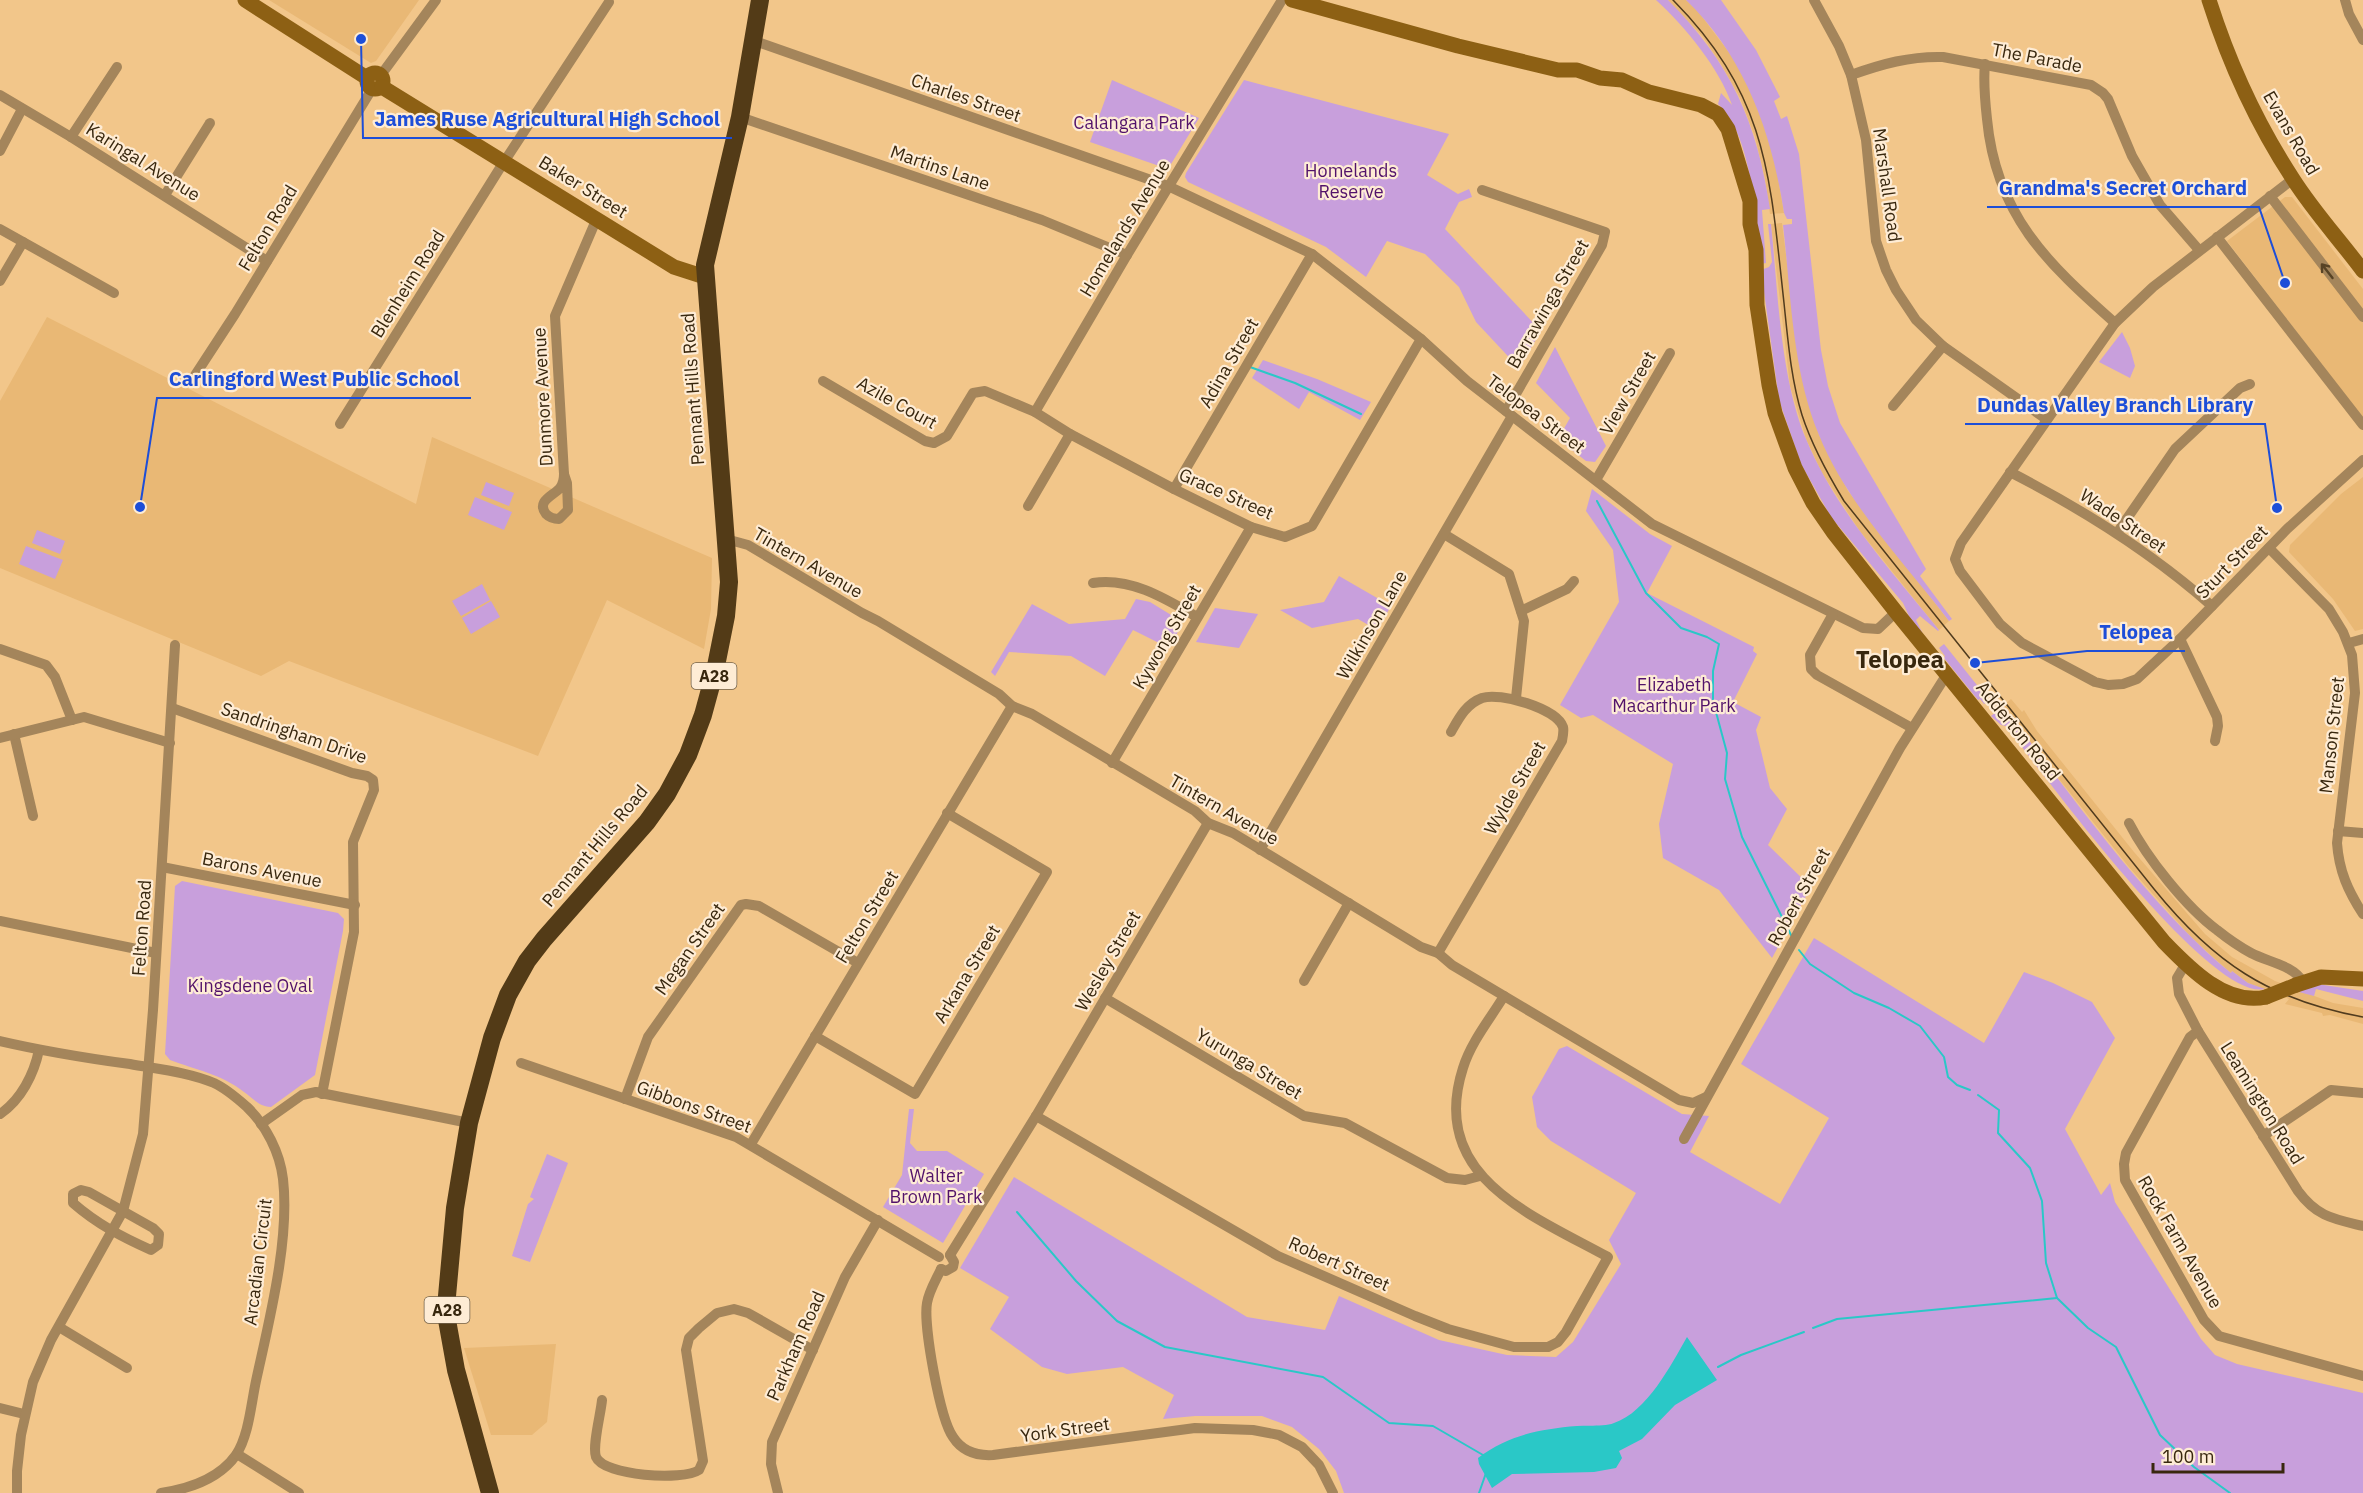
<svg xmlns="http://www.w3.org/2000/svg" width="2363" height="1493" font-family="'IBM Plex Sans',sans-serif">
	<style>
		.built { fill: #e9b875 }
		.green { fill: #c89fdc }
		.water { fill: #2ac8c7 }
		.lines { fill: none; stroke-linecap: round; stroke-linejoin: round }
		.stream { stroke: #2ac8c7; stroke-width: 2 }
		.street { stroke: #a4855b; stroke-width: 10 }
		.secondary { stroke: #8d6014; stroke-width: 15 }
		.highway { stroke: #533b17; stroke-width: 18 }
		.tram { stroke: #503b1e; stroke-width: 1.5 }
		.secondary-bridge { stroke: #8d6014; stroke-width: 15 }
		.oneway { stroke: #584325 }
		.labels { text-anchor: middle; stroke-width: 4.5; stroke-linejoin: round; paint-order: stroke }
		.shield { fill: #feecd5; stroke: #73624a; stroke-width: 1.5 }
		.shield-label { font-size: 16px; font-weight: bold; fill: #38270e }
		.street-label { font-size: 18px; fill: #38270e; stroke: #feecd5 }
		.park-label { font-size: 18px; fill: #52126a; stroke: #feecd5 }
		.district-label { font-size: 24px; font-weight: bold; fill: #38270e; stroke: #feecd5 }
		.leader { fill: none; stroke: #1d4ed8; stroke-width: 2 }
		.callout-dot { fill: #1d4ed8; stroke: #feecd5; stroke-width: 2 }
		.callout-label { font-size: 20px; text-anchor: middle; font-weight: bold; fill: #1d4ed8; stroke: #feecd5; stroke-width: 4.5; stroke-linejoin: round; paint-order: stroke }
	</style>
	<rect width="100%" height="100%" fill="#f2c68a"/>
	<g class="built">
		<polygon points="269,0 419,0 376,61 371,63"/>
		<polygon points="1668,0 1686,0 1697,10 1734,59 1751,90 1766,129 1775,160 1784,213 1770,214 1765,179 1755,137 1740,98 1722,66 1703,37"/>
		<polygon points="2285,197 2292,197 2363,289 2363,418 2227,241"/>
		<polygon points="1782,223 1800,368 1819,435 1848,491 1949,621 1939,630 1859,530 1822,473 1806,439 1790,386 1771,224"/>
		<polygon points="47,317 416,504 432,437 712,558 711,609 704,649 607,600 538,756 289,661 261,676 0,568 0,401"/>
		<polygon points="2363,477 2363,629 2355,631 2333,599 2289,552 2290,545 2341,494"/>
		<polygon points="2011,699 2022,712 2024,710 2037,731 2134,852 2205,934 2232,957 2275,981 2333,1003 2363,1008 2363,1024 2330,1015 2323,1016 2322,1013 2285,1004 2289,999 2248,983 2232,971 2231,973 2215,959 2190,936 2128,866 2051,769 2003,706"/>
		<polygon points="556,1344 547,1422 532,1435 491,1435 464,1348"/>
	</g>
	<g class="green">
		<path d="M1656,0H1668C1731,63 1757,122 1770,209L1762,210L1766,263L1761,264C1755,218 1753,136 1718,104L1721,93L1732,105C1720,69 1684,25 1656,0Z"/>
		<path d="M1686,0H1721L1756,50L1780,97L1774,101L1781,119L1787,116L1799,154L1821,350L1828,386L1840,423L1926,569L1920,576L1952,619L1949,621C1905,563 1846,503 1819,435C1792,370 1791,294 1783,225L1792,224V219H1787L1784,213C1772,133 1745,57 1686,0Z"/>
		<polygon points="1112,80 1199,118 1168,169 1090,142"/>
		<polygon points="1244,80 1449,134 1427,175 1458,194 1469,189 1472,197 1459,202 1445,229 1541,331 1519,368 1476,322 1459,287 1425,254 1387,241 1366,277 1326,247 1188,182 1185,177 1186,173"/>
		<path d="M1768,224H1771C1778,291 1780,377 1806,439C1836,511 1891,570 1939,630L1938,631L1920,616L1916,620L1923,634L1909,616L1903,603L1831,517L1801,464L1779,400L1761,270L1769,267L1772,262Z"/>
		<polygon points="2122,332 2130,348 2135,366 2130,378 2099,362"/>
		<polygon points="1555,347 1606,446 1595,462 1586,461 1558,439 1570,418 1536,383"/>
		<polygon points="1263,360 1317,379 1371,402 1360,420 1309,392 1299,409 1252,378"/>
		<polygon points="486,482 514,493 509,506 481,495"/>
		<polygon points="1592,489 1650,534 1672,546 1647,593 1754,647 1753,651 1757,654 1733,702 1761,717 1756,730 1770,788 1787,809 1768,845 1811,887 1772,958 1719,890 1663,858 1659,824 1673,764 1593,715 1581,718 1560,705 1619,602 1613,550 1586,511"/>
		<polygon points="475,497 512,512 504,530 468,515"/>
		<polygon points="37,530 65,541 60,554 32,543"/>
		<polygon points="26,546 63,560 55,579 19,564"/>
		<polygon points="1339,576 1391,606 1377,630 1358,619 1312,628 1280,610 1324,602"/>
		<polygon points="482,584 490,600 461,616 452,601"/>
		<polygon points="1136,599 1150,602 1181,621 1180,628 1169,648 1133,630 1105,676 1071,656 1009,652 995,676 991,672 1032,604 1069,624 1125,619"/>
		<polygon points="491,601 500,617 471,634 462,618"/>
		<polygon points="1215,608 1258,614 1239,648 1196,642"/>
		<polygon points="1944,644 1993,705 1988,701 1984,704 1980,699 1978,700 1944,658 1945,656 1939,648"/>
		<path d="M2003,706C2071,795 2148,905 2231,973L2232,971L2248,983L2265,989C2210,1003 2041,771 2006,726L2001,725L1991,716Z"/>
		<path d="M182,881L338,913L344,919L343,931L315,1075L271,1107C258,1106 254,1099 244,1092C221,1074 196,1070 170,1060L165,1054L175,886Z"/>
		<polygon points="1814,938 1984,1043 2024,972 2053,983 2092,1002 2115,1038 2065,1129 2101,1195 2110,1183 2115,1202 2201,1339 2215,1355 2237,1364 2363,1393 2363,1493 1344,1493 1336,1471 1319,1449 1292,1427 1262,1416 1195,1416 1163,1419 1174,1395 1123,1367 1067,1374 1042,1367 990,1329 1009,1297 960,1268 1014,1177 1247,1317 1325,1330 1339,1296 1439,1340 1507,1355 1556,1357 1573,1342 1621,1264 1609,1240 1636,1193 1551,1141 1537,1127 1532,1097 1559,1049 1567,1046 1682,1114 1709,1116 1690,1152 1780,1204 1829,1118 1741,1064"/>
		<polygon points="2317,984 2363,991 2363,1001 2316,989 2314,996 2299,992"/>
		<polygon points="909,1109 914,1109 910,1143 917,1151 947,1151 984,1174 943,1243 883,1207 902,1175"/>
		<polygon points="547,1154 568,1163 530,1262 512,1256 528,1204 534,1199 530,1197"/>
	</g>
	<path class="water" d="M1687,1337L1717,1380L1675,1405L1642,1439L1619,1451L1622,1458L1616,1468L1594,1472L1512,1474L1492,1488L1479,1464L1478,1458C1509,1435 1540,1429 1577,1426C1589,1425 1604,1427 1614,1423C1647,1412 1671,1365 1687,1337Z"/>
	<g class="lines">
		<g class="stream">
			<polyline points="1250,367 1295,383 1361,414"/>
			<polyline points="1597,501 1646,593 1681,628 1707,637 1719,644 1713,671 1713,701 1727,753 1725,779 1742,837 1791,935"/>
			<polyline points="1799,950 1810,964 1854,993 1889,1008 1920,1026 1944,1057 1948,1077 1957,1085 1970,1090"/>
			<polyline points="1978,1095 1999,1110 1998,1133 2030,1168 2042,1201 2046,1263 2057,1298 2088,1328 2116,1347 2160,1435 2194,1467 2230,1493"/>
			<polyline points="1017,1212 1076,1281 1117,1321 1165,1347 1323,1377 1389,1423 1433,1426 1483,1455"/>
			<polyline points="1813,1328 1837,1319 2057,1298"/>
			<polyline points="1718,1367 1741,1355 1804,1332"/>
			<polyline points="1479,1493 1486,1473"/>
		</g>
		<g class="street">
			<polyline points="1814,0 1839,46 1851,75 1866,140 1876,241 1886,270 1896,290 1916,320 1943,346 2046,419"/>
			<polyline points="2345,0 2349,14 2363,40"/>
			<polyline points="752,40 1168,186 1312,254 1421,339 1467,381 1652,524 1863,628 1878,629 1896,612"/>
			<path d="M1985,64C1983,83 1985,101 1987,119C1996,215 2047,263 2115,323"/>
			<polyline points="381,75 436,0"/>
			<path d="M1851,75C1882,64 1910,56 1943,57L2091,85L2103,93L2108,99L2132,156L2160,205L2199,250"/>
			<polyline points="0,95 71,137 267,261"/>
			<polyline points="740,117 1042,220 1127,255"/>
			<polyline points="71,137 117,67"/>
			<polyline points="0,151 22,109"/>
			<polyline points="2293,179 2153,287 2115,323 1961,543 1955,559 1960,571 2000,624 2022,643 2095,682 2108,685 2123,684 2137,679 2180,639 2287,529 2363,460"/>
			<polyline points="1482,190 1605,232 1602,245 1506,411"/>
			<polyline points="165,195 210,123"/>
			<polyline points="2270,196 2363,317"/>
			<polyline points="0,229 114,293"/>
			<polyline points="2217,237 2363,425"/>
			<polyline points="0,281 23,242"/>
			<polyline points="823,381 925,441 934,443 947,436 973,393 985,391 1035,412 1070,434 1174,489 1251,527 1285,537 1312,526 1421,339"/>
			<polyline points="190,383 235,314 372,89"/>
			<polyline points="1893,406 1943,346"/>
			<polyline points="1035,412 1127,255 1282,0"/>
			<polyline points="340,424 500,168 609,2"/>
			<path d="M2010,472C2082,509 2151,552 2212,606"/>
			<polyline points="564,474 555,316 597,218"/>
			<path d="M564,474L567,483L568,510L559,519C554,519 550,518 546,514C536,501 553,496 560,488C563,484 564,480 564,474Z"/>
			<polyline points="1596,480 1670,353"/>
			<polyline points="1174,489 1312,254"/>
			<polyline points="1028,506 1070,434"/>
			<polyline points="2117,533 2175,449 2240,388 2250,384"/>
			<polyline points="1444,534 1509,574 1524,621 1516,698"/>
			<polyline points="726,539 748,545 862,613 878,621 999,694 1012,706 1032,714 1195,811 1208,823 1233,833 1421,947 1438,953 1452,965 1679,1100 1693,1103 1706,1097"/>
			<path d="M2269,548L2329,609L2343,632L2352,655L2355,693L2337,843C2339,871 2348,891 2363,914"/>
			<path d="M1093,583C1131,577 1166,599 1197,617"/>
			<polyline points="1521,611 1567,589 1574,581"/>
			<polyline points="1833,614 1810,655 1811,669 1817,675 1912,728"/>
			<polyline points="2180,639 2217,717 2218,726 2215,741"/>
			<polyline points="2349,643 2363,639"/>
			<polyline points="0,649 46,665 55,677 72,720"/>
			<polyline points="172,708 352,773 367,776 373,780 374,790 353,842 354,932 322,1094"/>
			<polyline points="14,734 33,816"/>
			<polyline points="0,738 84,717 170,743"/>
			<polyline points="1112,763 1251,527"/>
			<path d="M2129,823C2147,858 2186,907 2217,930C2227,938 2240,947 2251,953C2268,962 2293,965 2303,982"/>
			<polyline points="2338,831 2363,833"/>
			<polyline points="1260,850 1512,416"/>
			<polyline points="162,867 355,905"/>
			<polyline points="0,921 156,953"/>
			<path d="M1438,953L1562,741C1563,736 1564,731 1563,727C1556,708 1500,692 1482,698C1466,704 1459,718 1451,732"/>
			<path d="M2186,963L2177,978L2179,994L2198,1031L2298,1191C2317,1217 2334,1219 2363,1226"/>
			<polyline points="1304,981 1349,903"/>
			<polyline points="1105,998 1304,1116 1345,1123 1447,1178 1465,1180 1480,1176"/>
			<polyline points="2198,1031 2190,1037 2126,1153 2124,1164 2125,1180 2204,1320 2219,1336 2363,1376"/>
			<polyline points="815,1036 915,1094 1047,872 947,813"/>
			<path d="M0,1041C43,1051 86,1058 130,1064C157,1069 188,1072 214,1083C225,1088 238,1099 247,1107C266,1125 280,1153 283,1179C290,1240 269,1321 256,1381C251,1404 249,1435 236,1455C219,1479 188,1489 161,1493"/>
			<polyline points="521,1063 736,1137 939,1257"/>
			<polyline points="625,1099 648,1037 741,905 746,904 759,906 858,963"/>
			<path d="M0,1114C21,1100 34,1074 39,1050"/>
			<path d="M1036,1116L1278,1256L1415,1316L1448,1329L1514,1347H1548L1558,1342L1566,1332L1608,1257C1532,1215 1428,1177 1463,1068C1471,1042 1490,1019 1504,996"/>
			<polyline points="261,1124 302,1095 316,1092 469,1123"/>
			<polyline points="2263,1136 2331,1090 2363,1093"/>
			<polyline points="1684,1139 1900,748 1947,674"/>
			<polyline points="751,1144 1012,706"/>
			<path d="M81,1190L89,1192L153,1228L159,1234L158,1245L151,1250C122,1237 97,1224 73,1203V1194Z"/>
			<polyline points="950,1255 1036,1116 1208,823"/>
			<path d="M941,1269C936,1280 929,1291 927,1303C923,1325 940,1419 953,1437C962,1451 977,1456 993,1455L1195,1428L1253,1430L1279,1435L1302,1447L1319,1465L1333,1493"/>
			<polyline points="941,1269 946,1271 953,1267 954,1262 950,1255"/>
			<polyline points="59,1327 127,1368"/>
			<path d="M602,1400C601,1413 592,1446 596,1457C604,1476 683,1481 699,1470L703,1461L686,1350L689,1338L699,1328L717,1313L734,1309L748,1313L813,1350"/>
			<polyline points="0,1408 24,1414"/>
			<polyline points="237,1454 299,1493"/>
			<polyline points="17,1493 17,1471 21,1435 33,1382 51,1340 123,1211 143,1134 153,1010 175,645"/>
			<polyline points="778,1493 771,1464 772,1442 845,1277 878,1220"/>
		</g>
		<g class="secondary">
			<polyline points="245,0 367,78"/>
			<path d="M1292,0L1458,46L1558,70H1577L1600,78L1622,80L1649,92L1701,105L1718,114L1728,129L1750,201V224L1756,250L1757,305L1769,385L1775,413L1795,468L1813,503L1833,532L1896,612L2164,942C2190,969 2226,1006 2266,997"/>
			<path d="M2209,0C2229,63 2257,124 2293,179C2314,212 2340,240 2363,271"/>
			<circle cx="375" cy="81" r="8"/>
			<polyline points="382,87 674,267 705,277"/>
			<polyline points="2296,985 2321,977 2363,979"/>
		</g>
		<polyline class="highway" points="490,1493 456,1370 447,1320 447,1296 455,1208 469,1123 492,1038 508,995 527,961 544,939 647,822 667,794 688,755 703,715 715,671 726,616 729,582 705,265 740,117 760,0"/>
		<path class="tram" d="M1673,0C1768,96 1770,177 1784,303C1788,341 1791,379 1802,415C1812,446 1827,473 1844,501L2154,889C2213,962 2269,1000 2363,1017"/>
		<polyline class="secondary-bridge" points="2266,997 2296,985"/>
	</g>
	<defs><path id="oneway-shaft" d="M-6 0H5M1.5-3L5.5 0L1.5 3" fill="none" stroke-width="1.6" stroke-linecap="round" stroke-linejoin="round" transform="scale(1.5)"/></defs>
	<use class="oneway" href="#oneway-shaft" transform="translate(2327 271) rotate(-128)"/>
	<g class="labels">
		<g class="shield">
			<rect x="691.5" y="663" width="45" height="26" rx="4.5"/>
			<rect x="424.5" y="1297" width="45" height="26" rx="4.5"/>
		</g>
		<g class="shield-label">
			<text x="714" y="682">A28</text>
			<text x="447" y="1316">A28</text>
		</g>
		<g class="street-label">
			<text transform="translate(2037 58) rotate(11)" y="6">The Parade</text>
			<text transform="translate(966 98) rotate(19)" y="6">Charles Street</text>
			<text transform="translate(2291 133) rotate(60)" y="6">Evans Road</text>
			<text transform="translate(143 162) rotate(32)" y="6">Karingal Avenue</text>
			<text transform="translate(940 168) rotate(19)" y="6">Martins Lane</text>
			<text transform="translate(1887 185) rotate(82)" y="6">Marshall Road</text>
			<text transform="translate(583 187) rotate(32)" y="6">Baker Street</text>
			<text transform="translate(268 228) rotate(-59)" y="6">Felton Road</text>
			<text transform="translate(1125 228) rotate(-59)" y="6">Homelands Avenue</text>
			<text transform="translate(408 284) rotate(-58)" y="6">Blenheim Road</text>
			<text transform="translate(1548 304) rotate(-60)" y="6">Barrawinga Street</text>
			<text transform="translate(1229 363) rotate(-60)" y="6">Adina Street</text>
			<text transform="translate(693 389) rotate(-94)" y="6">Pennant Hills Road</text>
			<text transform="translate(1628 393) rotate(-60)" y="6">View Street</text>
			<text transform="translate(543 397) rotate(-93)" y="6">Dunmore Avenue</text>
			<text transform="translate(897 403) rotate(29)" y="6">Azile Court</text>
			<text transform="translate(1536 414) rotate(37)" y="6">Telopea Street</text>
			<text transform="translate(1226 494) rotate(24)" y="6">Grace Street</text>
			<text transform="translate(2123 521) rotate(34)" y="6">Wade Street</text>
			<text transform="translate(2232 562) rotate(-46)" y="6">Sturt Street</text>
			<text transform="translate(808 563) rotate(30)" y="6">Tintern Avenue</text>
			<text transform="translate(1372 625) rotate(-60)" y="6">Wilkinson Lane</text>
			<text transform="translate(1167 637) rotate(-60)" y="6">Kywong Street</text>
			<text transform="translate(2018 731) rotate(51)" y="6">Adderton Road</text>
			<text transform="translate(294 733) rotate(19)" y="6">Sandringham Drive</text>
			<text transform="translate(2332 735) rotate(-84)" y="6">Manson Street</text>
			<text transform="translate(1515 788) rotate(-60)" y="6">Wylde Street</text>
			<text transform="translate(1224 810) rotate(30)" y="6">Tintern Avenue</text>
			<text transform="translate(595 846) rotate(-50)" y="6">Pennant Hills Road</text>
			<text transform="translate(262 870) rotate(11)" y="6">Barons Avenue</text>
			<text transform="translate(1799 897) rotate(-61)" y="6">Robert Street</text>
			<text transform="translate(867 917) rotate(-59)" y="6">Felton Street</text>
			<text transform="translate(142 928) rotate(-86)" y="6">Felton Road</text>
			<text transform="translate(690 949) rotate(-55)" y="6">Megan Street</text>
			<text transform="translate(1108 961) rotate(-60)" y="6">Wesley Street</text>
			<text transform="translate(967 974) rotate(-59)" y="6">Arkana Street</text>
			<text transform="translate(1249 1064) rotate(31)" y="6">Yurunga Street</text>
			<text transform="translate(2262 1103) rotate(58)" y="6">Leamington Road</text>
			<text transform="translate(694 1107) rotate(20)" y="6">Gibbons Street</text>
			<text transform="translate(2180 1242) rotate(60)" y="6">Rock Farm Avenue</text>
			<text transform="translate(258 1262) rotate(-83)" y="6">Arcadian Circuit</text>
			<text transform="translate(1339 1264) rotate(24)" y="6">Robert Street</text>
			<text transform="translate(796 1346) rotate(-66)" y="6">Parkham Road</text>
			<text transform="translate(1065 1430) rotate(-8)" y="6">York Street</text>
		</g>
		<g class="park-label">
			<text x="1134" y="129">Calangara Park</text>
			<text x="1351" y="177">Homelands<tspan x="1351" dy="21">Reserve</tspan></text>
			<text x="1674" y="691">Elizabeth<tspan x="1674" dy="21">Macarthur Park</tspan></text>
			<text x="250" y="992">Kingsdene Oval</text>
			<text x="936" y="1182">Walter<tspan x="936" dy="21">Brown Park</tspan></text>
		</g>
		<g class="district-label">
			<text x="1900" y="668">Telopea</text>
		</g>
	</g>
	<path class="leader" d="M361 39L363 138H732M2285 283L2259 207H1987M140 507L157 398H471M2277 508L2265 424H1965M1975 663L2087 651H2185"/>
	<g class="callout-dot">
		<circle cx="361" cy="39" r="6"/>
		<circle cx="2285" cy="283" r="6"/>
		<circle cx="140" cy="507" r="6"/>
		<circle cx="2277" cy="508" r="6"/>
		<circle cx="1975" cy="663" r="6"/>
	</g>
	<g class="callout-label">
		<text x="547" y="126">James Ruse Agricultural High School</text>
		<text x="2123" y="195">Grandma's Secret Orchard</text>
		<text x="314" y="386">Carlingford West Public School</text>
		<text x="2115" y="412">Dundas Valley Branch Library</text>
		<text x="2136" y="639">Telopea</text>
	</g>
	<path d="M2153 1463v9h130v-9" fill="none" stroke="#38270e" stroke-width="3"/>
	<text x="2162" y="1463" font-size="18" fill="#38270e" stroke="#feecd5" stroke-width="4.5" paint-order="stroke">100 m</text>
</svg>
